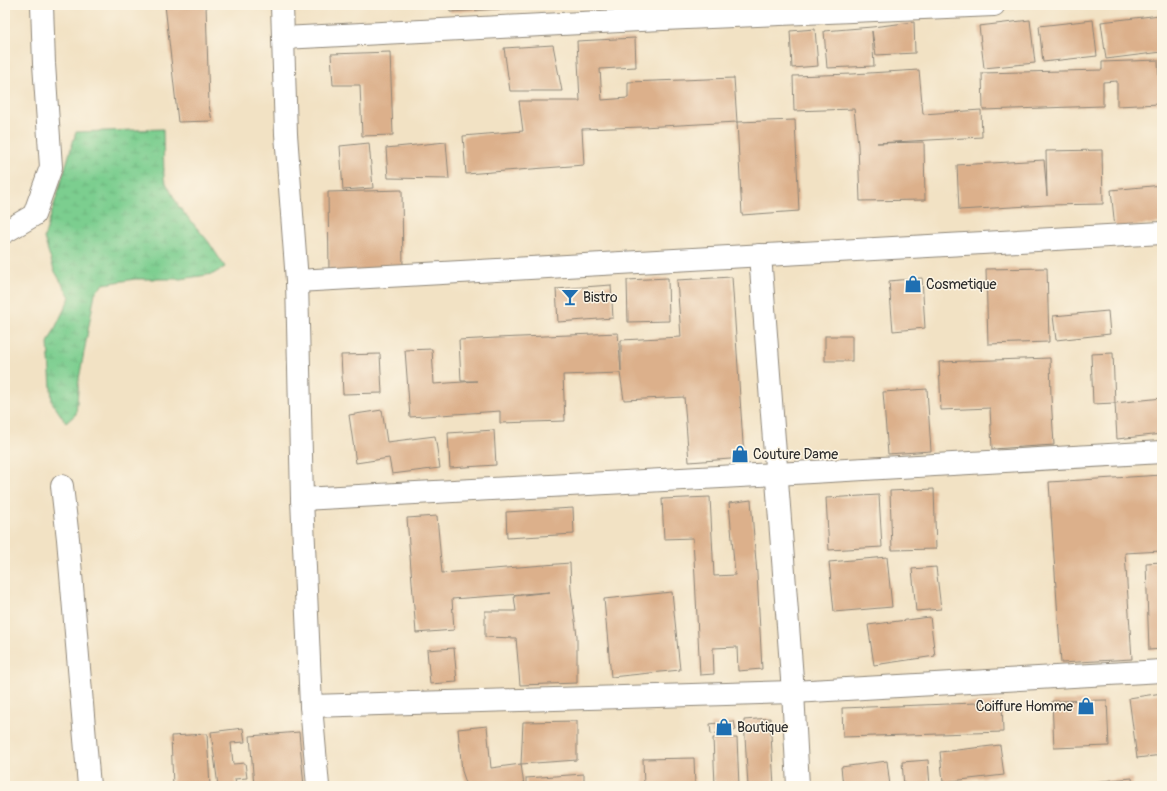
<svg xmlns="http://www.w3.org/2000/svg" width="1167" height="791" font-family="Pangolin,sans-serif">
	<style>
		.wetland { fill: url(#wetland-marsh); stroke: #547c5d }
		.building { fill: #dcb08b }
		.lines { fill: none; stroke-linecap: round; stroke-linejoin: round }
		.minor-casing { stroke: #8e8678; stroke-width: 24 }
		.minor { stroke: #fff; stroke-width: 22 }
		.labels { text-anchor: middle; stroke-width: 3; stroke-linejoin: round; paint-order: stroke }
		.poi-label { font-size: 14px; fill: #2b2b2b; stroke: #fcf5e5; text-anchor: start }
	</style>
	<defs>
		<pattern id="wetland-marsh" width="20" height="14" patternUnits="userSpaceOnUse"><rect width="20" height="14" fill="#7cce8f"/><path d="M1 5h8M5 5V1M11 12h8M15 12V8" fill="none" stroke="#6bb17c"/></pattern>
	</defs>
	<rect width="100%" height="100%" fill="#fcf5e5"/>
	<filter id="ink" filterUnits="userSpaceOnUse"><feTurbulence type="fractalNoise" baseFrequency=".025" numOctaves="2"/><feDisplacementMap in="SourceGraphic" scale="8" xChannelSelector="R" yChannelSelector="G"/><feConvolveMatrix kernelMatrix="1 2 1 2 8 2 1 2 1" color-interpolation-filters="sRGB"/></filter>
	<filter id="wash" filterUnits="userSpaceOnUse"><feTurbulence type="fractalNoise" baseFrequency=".012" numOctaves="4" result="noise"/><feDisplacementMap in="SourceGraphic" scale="16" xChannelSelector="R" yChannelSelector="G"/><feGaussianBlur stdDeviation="0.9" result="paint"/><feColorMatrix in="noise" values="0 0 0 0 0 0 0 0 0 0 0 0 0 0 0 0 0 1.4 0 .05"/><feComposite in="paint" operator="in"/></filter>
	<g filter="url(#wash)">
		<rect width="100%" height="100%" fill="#f2e2c4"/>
		<polygon class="wetland" points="163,129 164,179 179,207 208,241 225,267 213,274 181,279 135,279 104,284 95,293 79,379 76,414 66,423 52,402 48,343 70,297 54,270 44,238 76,132"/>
		<g id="blocks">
			<g class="building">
				<polygon points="165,5 206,5 209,105 212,121 178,122"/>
				<polygon points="449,5 553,5 553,6 450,12"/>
				<polygon points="1160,15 1162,33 1162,52 1106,59 1101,22"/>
				<polygon points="1030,20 1035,63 984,68 979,26"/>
				<polygon points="1093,20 1097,56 1043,62 1039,26"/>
				<polygon points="914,22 915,53 876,55 872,31 874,66 827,68 824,31 872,27"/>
				<polygon points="815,29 818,66 792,68 790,31"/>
				<polygon points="635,38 636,67 600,69 602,100 628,98 628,82 734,78 737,122 642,127 582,129 584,165 466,174 463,136 523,131 519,101 580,101 577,41"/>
				<polygon points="553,45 562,91 510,91 504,48"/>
				<polygon points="390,52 393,135 362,136 360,85 333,85 331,54"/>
				<polygon points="1158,60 1160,104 1117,106 1117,81 1103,82 1103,106 983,110 982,73 1102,70 1102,62"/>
				<polygon points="919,70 923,114 981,110 982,137 877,143 924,142 925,200 860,201 858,145 854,109 794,111 793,76 852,74"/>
				<polygon points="795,120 799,211 742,215 737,122"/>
				<polygon points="446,142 449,179 388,178 386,148"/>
				<polygon points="369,143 373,188 343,190 340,146"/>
				<polygon points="1102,150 1103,204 1047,205 959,210 957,165 1044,160 1047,196 1046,151"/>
				<polygon points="1162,185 1162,223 1115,228 1111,190"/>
				<polygon points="402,190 403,271 329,272 328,192"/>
				<polygon points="1047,268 1049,342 988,344 986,269"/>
				<polygon points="732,277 744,458 689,462 684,397 624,400 620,373 563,375 565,421 500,423 500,411 410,417 405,350 432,349 434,384 477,381 461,381 459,340 497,338 618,333 621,371 621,340 681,337 677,280"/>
				<polygon points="668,278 669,321 628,322 627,280"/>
				<polygon points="922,278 925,328 893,331 889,281"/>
				<polygon points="611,285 613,318 558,322 556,289"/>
				<polygon points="1108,311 1110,334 1056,340 1053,316"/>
				<rect x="825" y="336" width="27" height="25"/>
				<polygon points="1113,353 1115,403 1093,404 1091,354"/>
				<polygon points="380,354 382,393 343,394 341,355"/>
				<polygon points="1050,358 1051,397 1054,445 992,449 990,408 941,410 939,362"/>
				<polygon points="927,389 931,451 888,454 883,392"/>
				<polygon points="1162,398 1162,434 1117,439 1115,403"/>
				<polygon points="382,410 387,442 435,436 440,468 392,474 389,458 356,463 349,415"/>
				<polygon points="494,430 496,465 450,468 448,433"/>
				<polygon points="1162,475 1162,551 1125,553 1132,659 1061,663 1049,482"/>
				<polygon points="934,489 936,549 892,550 890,491"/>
				<polygon points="879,495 882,547 829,550 826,498"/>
				<polygon points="710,497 714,576 735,575 729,503 751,500 757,574 762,669 738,671 737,647 713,648 714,674 700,675 693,538 664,539 662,499"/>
				<polygon points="573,508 574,534 507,538 506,512"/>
				<polygon points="437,516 442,573 570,563 571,590 577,636 577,683 520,685 516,638 485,637 485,611 516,611 514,596 550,592 452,599 454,630 416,633 407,518"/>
				<polygon points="887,557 892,607 834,612 829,562"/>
				<polygon points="1162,562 1162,649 1149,650 1146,563"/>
				<polygon points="936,567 941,609 916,611 912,569"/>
				<polygon points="672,592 680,670 611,677 604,599"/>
				<polygon points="930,617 935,656 874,665 868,625"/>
				<polygon points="454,648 457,682 430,684 427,650"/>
				<polygon points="1162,693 1162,755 1137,758 1129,698"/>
				<polygon points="1107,700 1109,746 1054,748 1052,701"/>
				<polygon points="1002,702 1003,732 843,737 842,708"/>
				<polygon points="770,718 774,786 748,786 744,720"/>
				<polygon points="577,721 577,760 521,764 523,722"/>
				<polygon points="734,721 736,730 711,734 710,724"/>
				<polygon points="487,726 491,768 521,764 524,786 467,786 462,771 458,729"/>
				<polygon points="243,728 245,742 231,743 233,764 245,763 247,778 235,779 236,786 218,786 211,732"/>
				<polygon points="299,732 304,786 254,786 250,736"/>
				<polygon points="207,734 210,786 173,786 171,736"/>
				<polygon points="713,738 737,738 739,786 715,786"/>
				<polygon points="1000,745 1004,775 943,782 940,752"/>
				<polygon points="694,758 695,786 644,786 643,759"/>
				<polygon points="928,760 930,786 904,786 902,762"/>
				<polygon points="887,761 890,786 843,786 841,767"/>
				<polygon points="584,774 584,786 526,786 526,778"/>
				<polygon points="1132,778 1133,786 1062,786 1062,785"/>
			</g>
		</g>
	</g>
	<g filter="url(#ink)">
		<use href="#blocks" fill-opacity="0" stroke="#8e8678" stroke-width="1"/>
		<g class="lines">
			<g class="minor-casing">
				<g id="minor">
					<polyline points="282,5 286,134 297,281 302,499 311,706 318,786"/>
					<polyline points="283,38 640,20 994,5"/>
					<polyline points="5,232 34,215 51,167 44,64 42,5"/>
					<polyline points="760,255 793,692 798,786"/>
					<polyline points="297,281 1162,233"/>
					<polyline points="62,486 68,539 89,786"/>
					<polyline points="302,499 776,474 1162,452"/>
					<polyline points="311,706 793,692 1162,671"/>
				</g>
			</g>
			<use href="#minor" class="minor"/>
		</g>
	</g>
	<defs>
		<g id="shop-bare" transform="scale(1.38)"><path d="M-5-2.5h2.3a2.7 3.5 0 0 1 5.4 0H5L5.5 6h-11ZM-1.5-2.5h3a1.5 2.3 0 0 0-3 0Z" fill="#1f6fb2" stroke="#fcf5e5" stroke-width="2.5" paint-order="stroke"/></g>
		<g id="bar-bare" transform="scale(1.38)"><path d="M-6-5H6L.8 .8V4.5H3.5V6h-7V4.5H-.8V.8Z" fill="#1f6fb2" stroke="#fcf5e5" stroke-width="2.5" paint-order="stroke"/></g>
	</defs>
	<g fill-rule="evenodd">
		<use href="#shop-bare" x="913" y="284"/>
		<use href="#bar-bare" x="570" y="297"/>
		<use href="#shop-bare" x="740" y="454"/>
		<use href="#shop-bare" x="1086" y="706"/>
		<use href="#shop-bare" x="724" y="727"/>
	</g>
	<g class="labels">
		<g class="poi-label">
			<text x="926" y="289">Cosmetique</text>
			<text x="583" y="302">Bistro</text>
			<text x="753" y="459">Couture Dame</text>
			<text x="1073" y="711" text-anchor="end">Coiffure Homme</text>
			<text x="737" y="732">Boutique</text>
		</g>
	</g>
	<rect width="1167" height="791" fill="none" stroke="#fcf5e5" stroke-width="20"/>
</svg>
